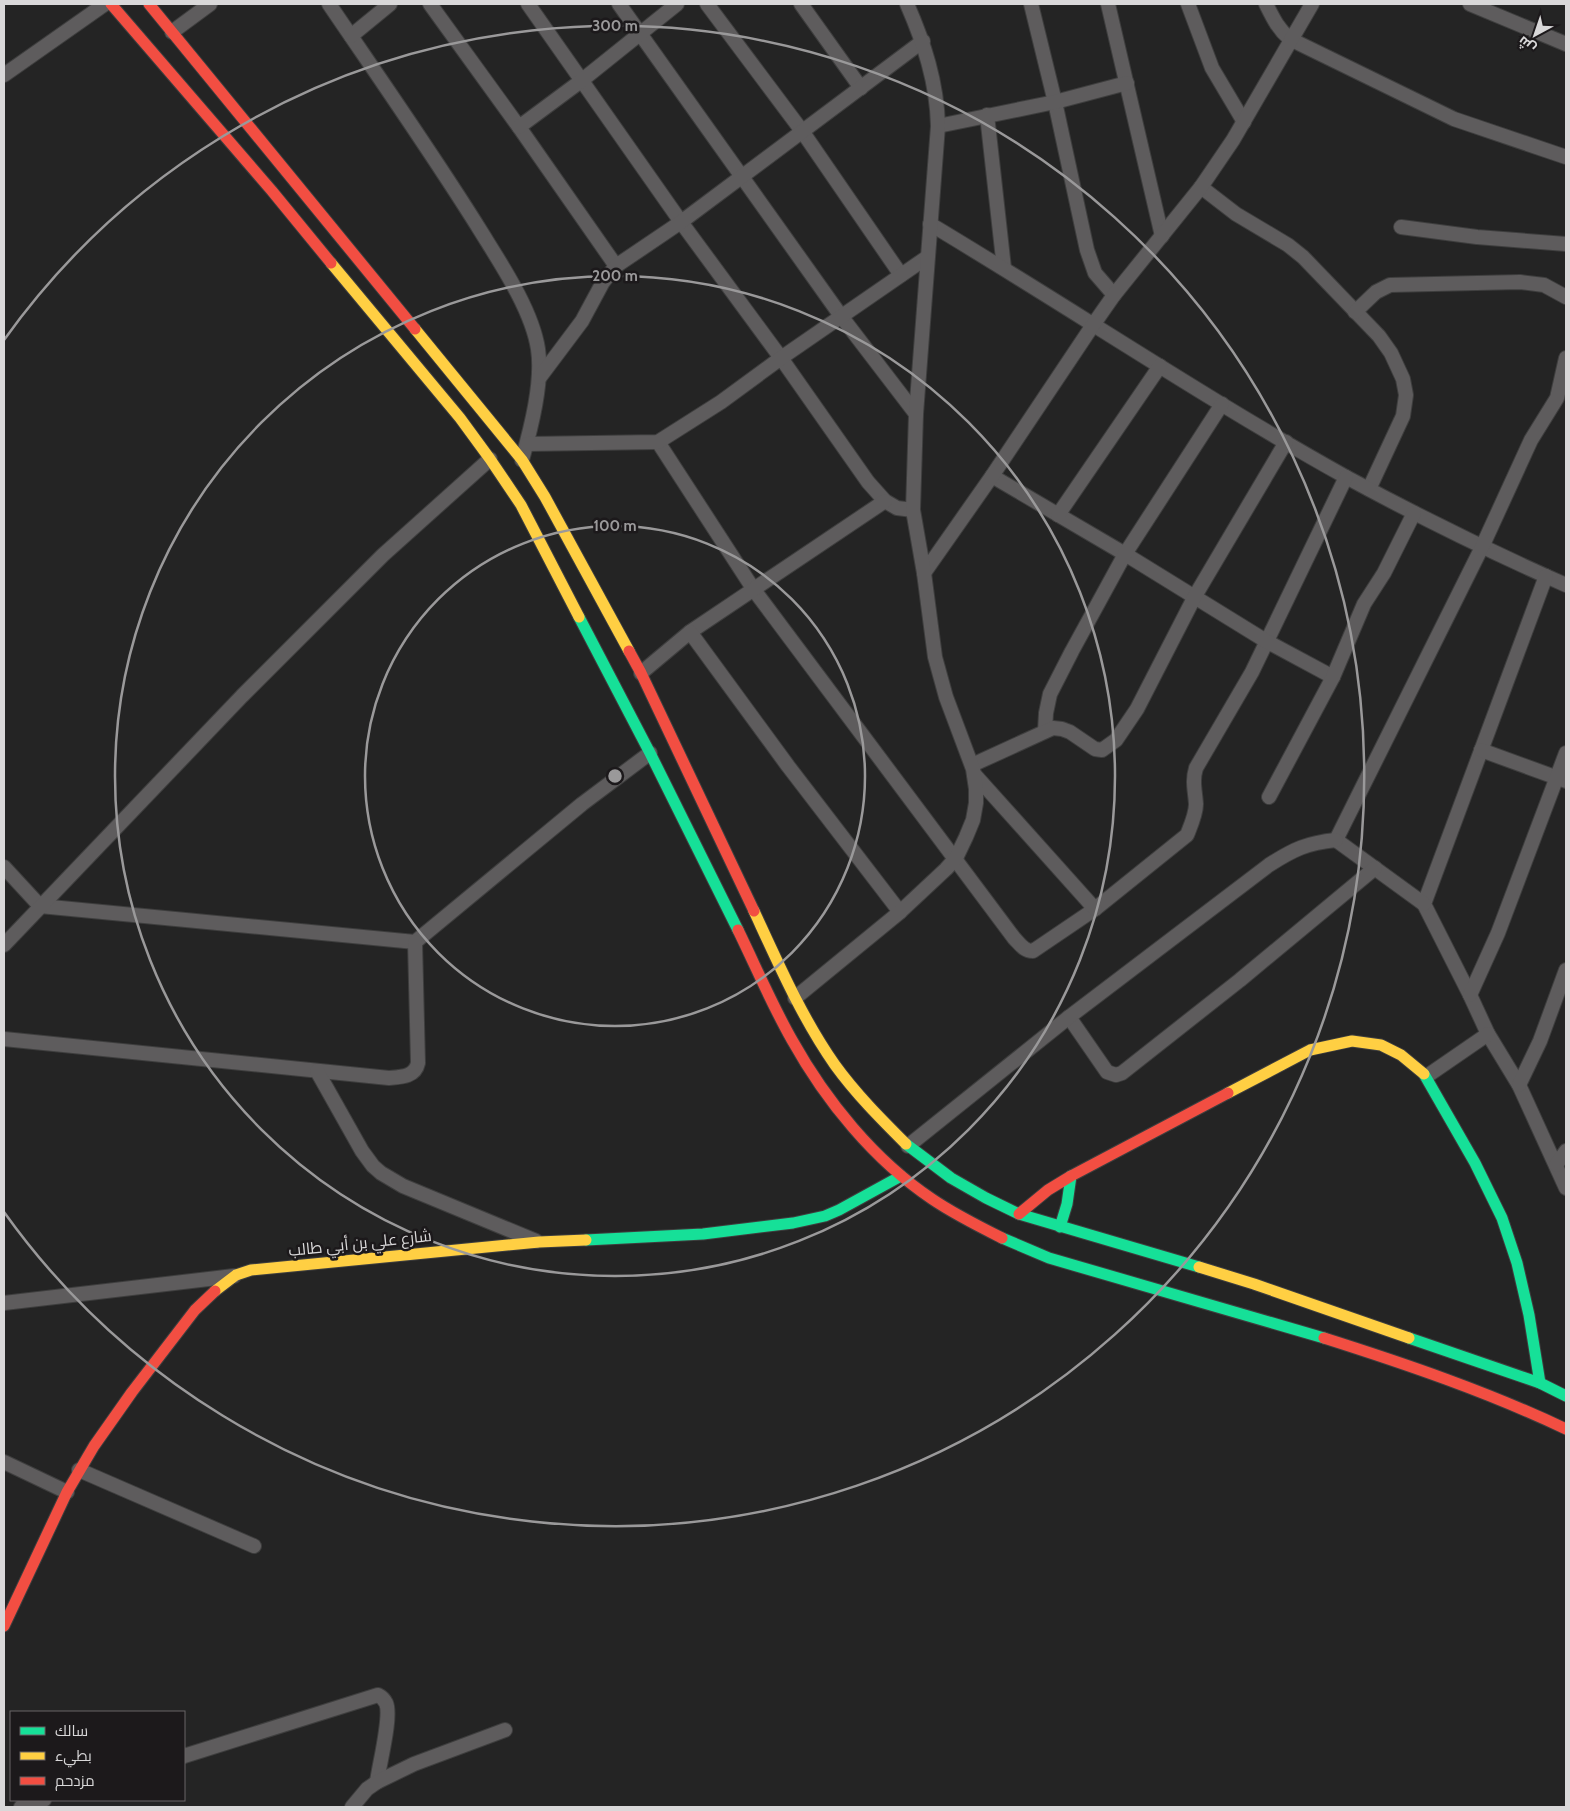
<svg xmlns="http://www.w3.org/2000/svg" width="1570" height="1811" font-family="Cabin,Cairo,sans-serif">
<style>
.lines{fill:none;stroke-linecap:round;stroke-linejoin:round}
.street-casing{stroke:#3e3e3e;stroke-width:16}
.fast-casing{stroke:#3e3e3e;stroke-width:13}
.slow-casing{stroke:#3e3e3e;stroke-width:13}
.jam-casing{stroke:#3e3e3e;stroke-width:13}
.street{stroke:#5e5c5d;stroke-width:14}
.fast{stroke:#16e098;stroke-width:11}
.slow{stroke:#ffcf43;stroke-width:11}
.jam{stroke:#f24e42;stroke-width:11}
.ring{fill:none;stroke:#9a999a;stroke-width:2.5}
.labels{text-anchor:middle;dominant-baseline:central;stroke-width:5;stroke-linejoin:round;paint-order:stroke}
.street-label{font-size:16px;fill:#d9d8d9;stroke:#1c191b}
.centre{fill:#9a999a;stroke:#1c191b;stroke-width:2.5}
.ring-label{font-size:15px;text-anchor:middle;font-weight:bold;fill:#9a999a;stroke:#1c191b;stroke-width:5;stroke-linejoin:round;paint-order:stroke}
</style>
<rect width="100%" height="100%" fill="#242424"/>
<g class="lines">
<defs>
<g id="street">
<path d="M329 4C380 79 432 153 480 230 501 264 532 310 538 349 543 382 531 428 522 460"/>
<polyline points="430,4 519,127 616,266"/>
<polyline points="528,4 681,222 781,358 868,482 885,501 897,508 913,510"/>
<polyline points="619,4 841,316 916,414"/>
<polyline points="707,4 802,131 901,275"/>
<polyline points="801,4 861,88"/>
<polyline points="1031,4 1055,102 1087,250 1095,273 1114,295"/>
<polyline points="1108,4 1162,236"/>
<polyline points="1188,4 1212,68 1244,122"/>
<path d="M1266 4C1273 18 1278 29 1290 39L1454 119 1566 157"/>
<polyline points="1470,4 1566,44"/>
<polyline points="172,32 210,4"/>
<polyline points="351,36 390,4"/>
<polyline points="4,75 105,4"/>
<polyline points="987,115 1004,268"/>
<polyline points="938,126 1055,102 1127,83"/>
<polyline points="519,127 581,81 677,4"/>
<polyline points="1201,187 1236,214 1288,245 1303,257 1379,336 1391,353 1403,379 1406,395 1403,416 1369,489"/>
<path d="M930 224C1069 307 1204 398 1346 477 1418 516 1491 552 1566 585"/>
<polyline points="1401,227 1477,237 1566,244"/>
<polyline points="1355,312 1376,292 1390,285 1520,282 1544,285 1566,297"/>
<polyline points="540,377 582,321 603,282 616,266 681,222 923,41"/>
<path d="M658 442 754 590 1014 938C1020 944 1024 951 1033 951L1095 909 1187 835C1191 825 1196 814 1196 804 1195 790 1192 781 1196 768L1252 672 1346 477"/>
<polyline points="527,444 658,442 721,402 781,358 926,258"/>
<polyline points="992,476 1125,554 1266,641 1333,677"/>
<polyline points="1058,515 1160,366"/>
<polyline points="924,573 992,476 1093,325 1114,295 1201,187 1233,140 1312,4"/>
<polyline points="1546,576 1424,904 1470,995 1488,1034 1519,1085 1566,1188"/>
<polyline points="690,632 885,501"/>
<polyline points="641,673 690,632 788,766 900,912"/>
<polyline points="1045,731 1046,713 1050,694 1072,651 1125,554 1222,404"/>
<polyline points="1481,750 1566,781"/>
<polyline points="972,765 1053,728 1062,729 1070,732 1095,749 1102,750 1116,740 1137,709 1195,596 1286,442"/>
<polyline points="974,774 1095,909"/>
<polyline points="1269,797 1333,677 1364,604 1384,573 1414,513"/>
<polyline points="4,867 40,906 415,942 582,804 650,753"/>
<polyline points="1424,904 1336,840 1482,547 1531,440 1557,398 1566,358"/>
<polyline points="4,945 242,696 383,555 490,459"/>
<polyline points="1470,995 1498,933 1566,753"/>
<path d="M795 998 900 912 946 869 956 858 966 837 973 820 976 803V789L973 769 946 697 935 657 924 573 913 510 916 414 938 126C937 82 924 43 907 4"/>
<polyline points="1069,1017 1107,1072 1116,1075 1122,1073 1240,980 1375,868"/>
<path d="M4 1039 389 1078C401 1077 415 1077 418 1063L415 942"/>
<polyline points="317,1071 362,1151 373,1166 381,1173 403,1186 536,1241"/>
<polyline points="1427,1076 1488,1034"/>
<polyline points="1519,1085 1540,1041 1566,970"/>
<path d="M908 1146 1069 1017 1269 865C1294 849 1307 843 1336 840"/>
<polyline points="1556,1165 1566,1151"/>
<polyline points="4,1303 234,1276"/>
<polyline points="4,1462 67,1492"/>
<polyline points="79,1470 254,1546"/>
<path d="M184 1756 378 1695C382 1697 384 1699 386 1703 392 1716 379 1765 377 1782"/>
<polyline points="21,1807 44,1800"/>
<polyline points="352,1807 367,1789 377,1782 414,1764 505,1730"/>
</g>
<g id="fast">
<polyline points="579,617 650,753 738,930"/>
<polyline points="1424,1074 1475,1163 1502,1218 1517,1263 1529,1315 1540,1383"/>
<polyline points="906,1144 951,1178 986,1198 1019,1214 1199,1267"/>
<polyline points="1060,1227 1067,1204 1071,1176"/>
<polyline points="1002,1238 1049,1258 1324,1338"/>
<polyline points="586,1240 703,1234 793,1223 825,1216 839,1210 901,1176"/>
<polyline points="1409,1338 1540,1383 1566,1396"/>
</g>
<g id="slow">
<polyline points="331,263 460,418 490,459 521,505 579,617"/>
<polyline points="415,329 522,460 545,497 629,651"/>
<path d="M754 911C778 963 802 1018 835 1065 856 1094 881 1119 906 1144"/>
<polyline points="1228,1093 1310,1050 1352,1041 1381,1045 1401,1055 1424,1074"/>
<polyline points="1199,1267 1254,1284 1409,1338"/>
<polyline points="215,1291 236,1275 251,1270 539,1242 586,1240"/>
</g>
<g id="jam">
<polyline points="111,4 272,191 331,263"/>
<polyline points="149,4 415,329"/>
<polyline points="629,651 641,673 754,911"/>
<path d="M738 930C756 967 772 1005 792 1040 826 1101 874 1160 932 1199 954 1214 978 1226 1002 1238"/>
<polyline points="1019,1214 1048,1190 1071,1176 1228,1093"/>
<path d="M1324 1338C1406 1364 1488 1392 1566 1429"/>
<polyline points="4,1626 67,1492 94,1446 132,1392 195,1310 215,1291"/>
</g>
</defs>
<use href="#street" class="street-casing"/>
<use href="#fast" class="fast-casing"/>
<use href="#slow" class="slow-casing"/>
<use href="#jam" class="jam-casing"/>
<use href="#street" class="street"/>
<use href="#fast" class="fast"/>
<use href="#slow" class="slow"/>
<use href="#jam" class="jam"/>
</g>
<g class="ring">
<circle cx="615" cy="776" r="250"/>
<circle cx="615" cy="776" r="500"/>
<path d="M4 340A750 750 0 1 1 4 1212"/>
</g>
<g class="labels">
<g class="street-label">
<text transform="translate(360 1243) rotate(-6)">شارع علي بن أبي طالب</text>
</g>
</g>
<circle cx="615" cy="776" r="8" class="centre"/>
<g class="ring-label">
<text x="615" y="31">300 m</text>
<text x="615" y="281">200 m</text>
<text x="615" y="531">100 m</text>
</g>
<rect width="1570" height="1811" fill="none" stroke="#d9d8d9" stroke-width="10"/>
<rect x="10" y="1711" width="175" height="90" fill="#1c191b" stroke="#686567"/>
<rect x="20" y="1727" width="25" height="8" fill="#16e098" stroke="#686567"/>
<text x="55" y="1736" font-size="15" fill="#d9d8d9">سالك</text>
<rect x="20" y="1752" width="25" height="8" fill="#ffcf43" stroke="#686567"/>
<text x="55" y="1761" font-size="15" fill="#d9d8d9">بطيء</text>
<rect x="20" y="1777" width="25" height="8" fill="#f24e42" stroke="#686567"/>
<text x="55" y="1786" font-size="15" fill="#d9d8d9">مزدحم</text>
<g transform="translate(1535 35) rotate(220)" stroke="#1c191b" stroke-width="4" paint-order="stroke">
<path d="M0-4L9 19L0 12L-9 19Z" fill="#d9d8d9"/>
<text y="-8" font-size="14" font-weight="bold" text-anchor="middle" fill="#d9d8d9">ش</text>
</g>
</svg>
